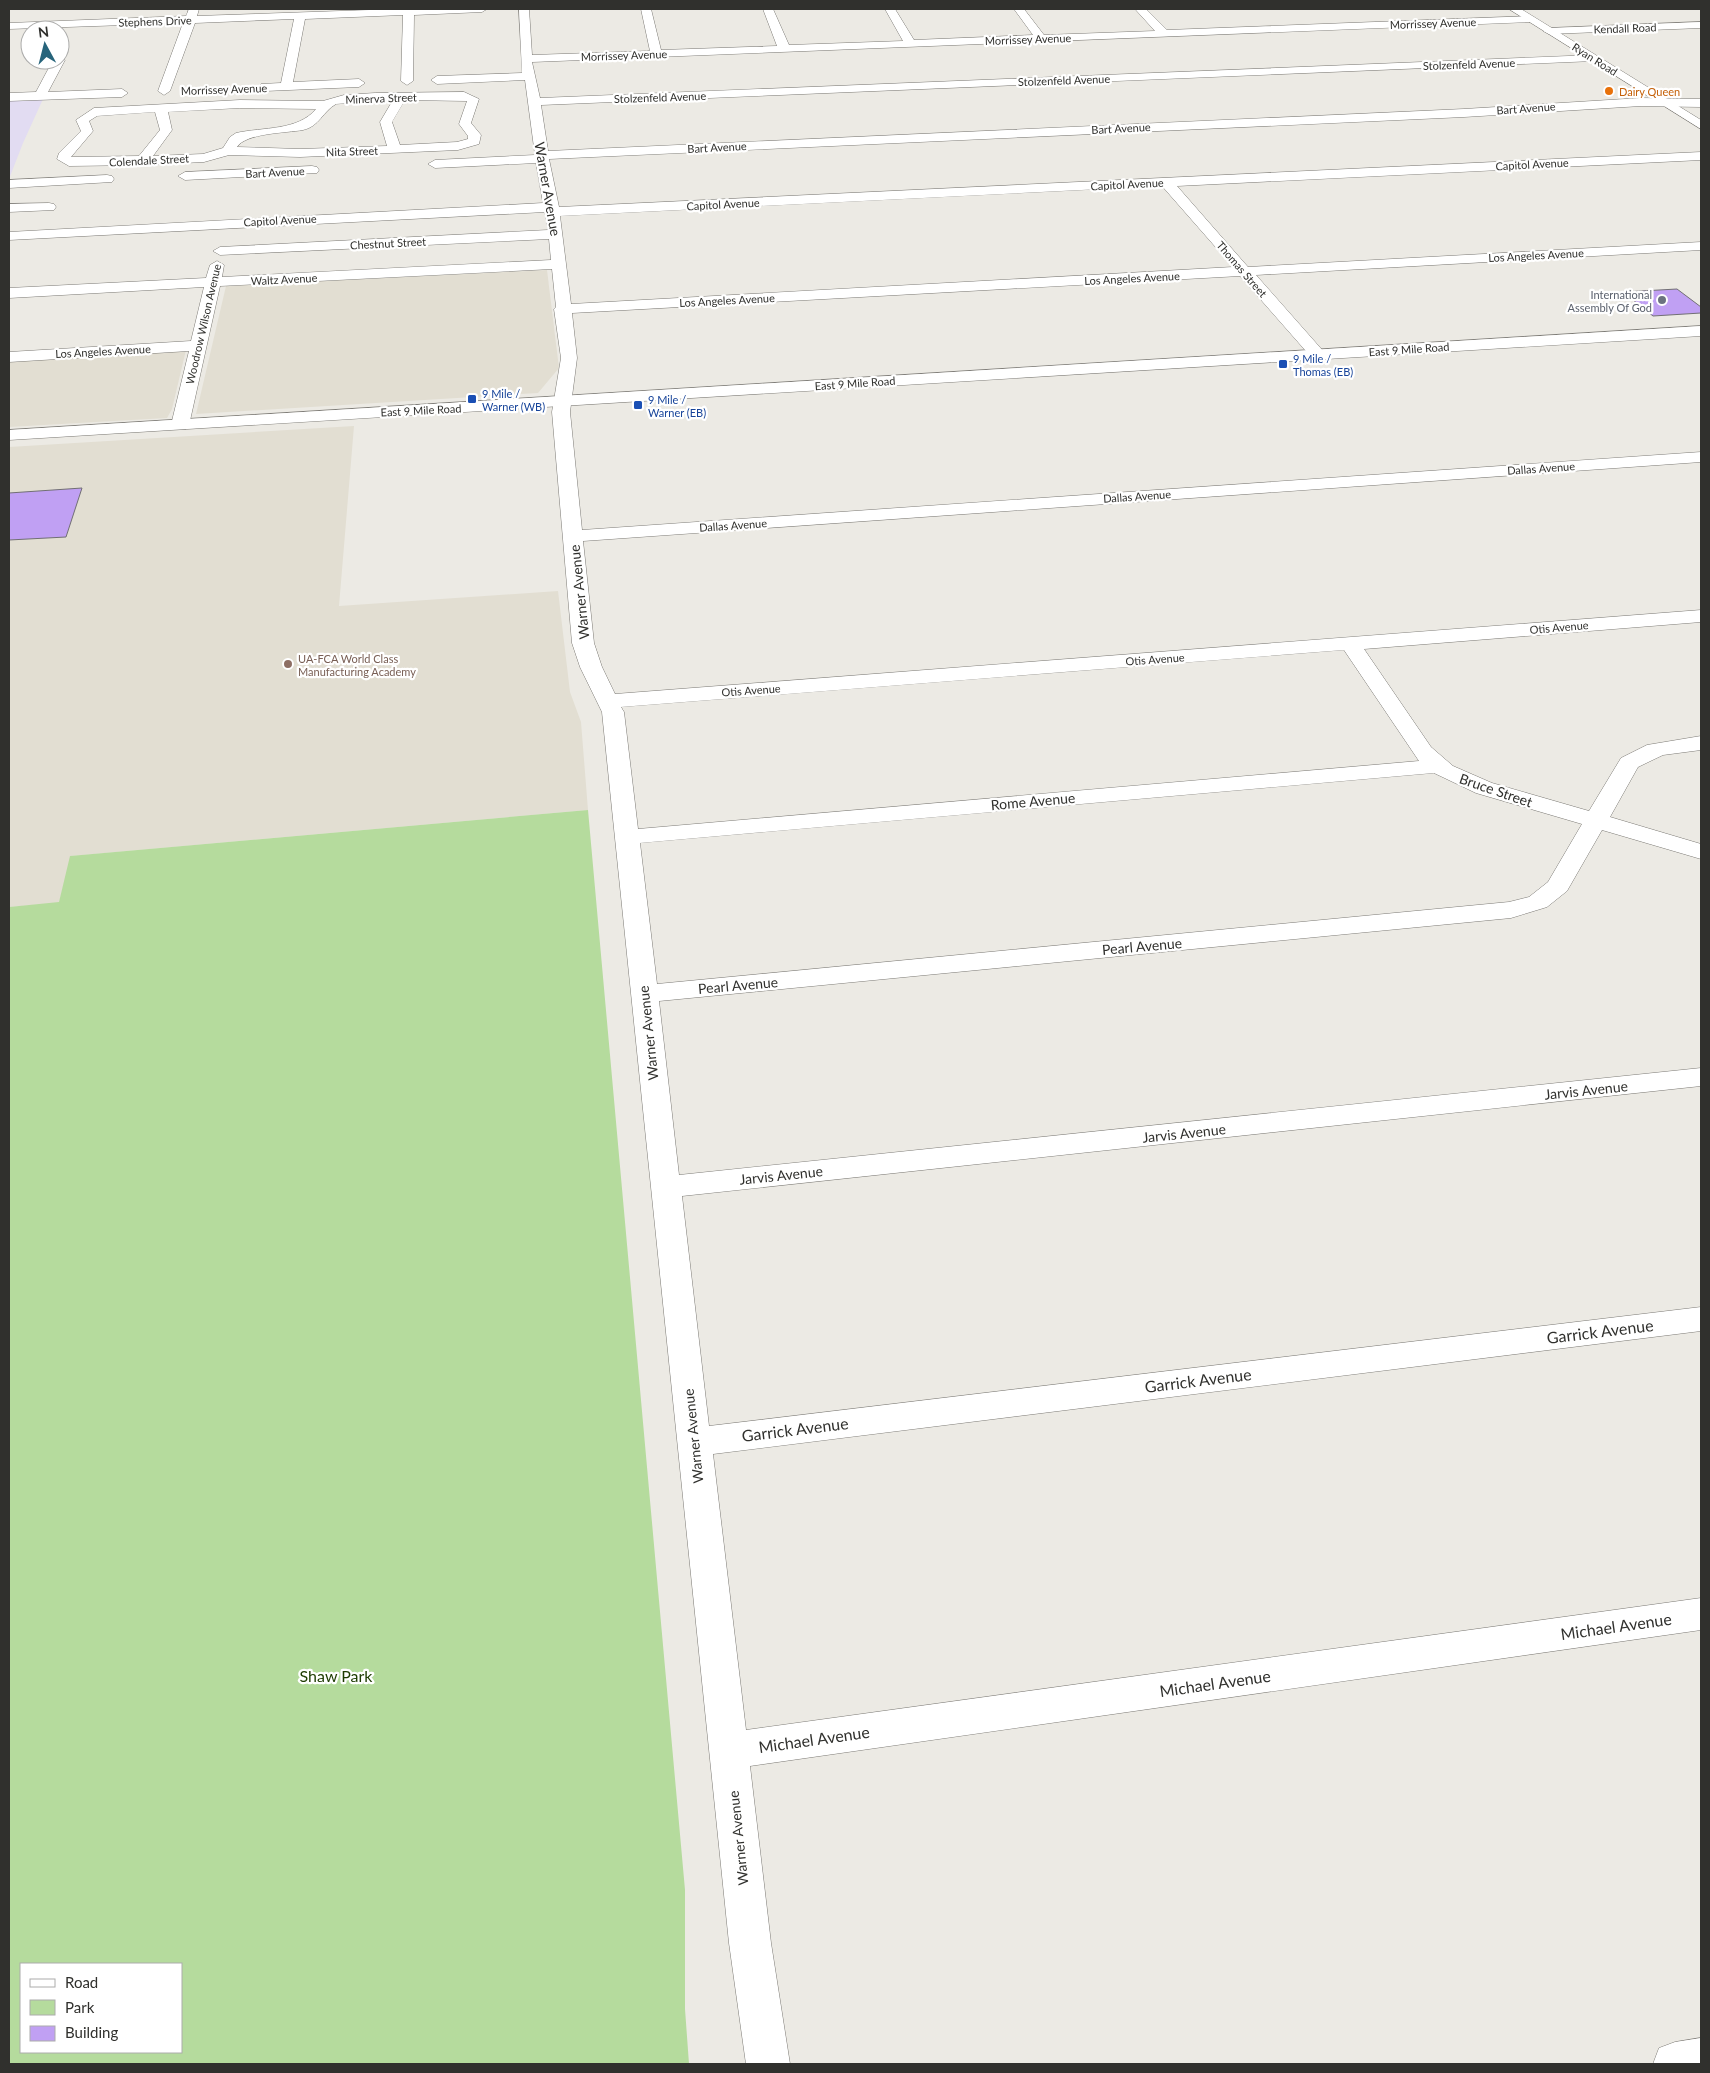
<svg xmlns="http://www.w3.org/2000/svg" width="1710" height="2073" font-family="Lato,sans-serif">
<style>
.built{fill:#e2ded2}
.industrial{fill:#e2dcf2}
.green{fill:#b5db9d;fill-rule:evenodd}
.building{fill:#c0a0f3;stroke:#716f74}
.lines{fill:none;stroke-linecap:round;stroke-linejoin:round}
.minor-casing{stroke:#7c7a75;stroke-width:1}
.major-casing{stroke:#7c7a75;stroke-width:1}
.minor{fill:#fff;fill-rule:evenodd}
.major{fill:#fff;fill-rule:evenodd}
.food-dot{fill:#e8710a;stroke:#fff;stroke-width:2}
.worship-dot{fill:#6b7280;stroke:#fff;stroke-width:2}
.transit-dot{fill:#1a4fb4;stroke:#fff;stroke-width:2}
.education-dot{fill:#8d6e63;stroke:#fff;stroke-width:2}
.labels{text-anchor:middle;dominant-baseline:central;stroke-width:4.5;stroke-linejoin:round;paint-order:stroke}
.far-street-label{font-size:11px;fill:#30302d;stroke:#fff}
.far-food-label{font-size:11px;fill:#c56008;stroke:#fff;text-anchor:start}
.far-worship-label{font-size:11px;fill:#5b616d;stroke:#fff;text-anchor:end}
.far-transit-label{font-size:11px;fill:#164399;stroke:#fff;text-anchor:start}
.far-education-label{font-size:11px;fill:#785e54;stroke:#fff;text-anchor:start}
.street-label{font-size:14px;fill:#30302d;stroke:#fff}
.near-street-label{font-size:16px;fill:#30302d;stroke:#fff}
.near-park-label{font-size:16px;fill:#1d3b00;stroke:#fff}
</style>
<rect width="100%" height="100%" fill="#eceae4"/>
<g class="built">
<polygon points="547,270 559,368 538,393 196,414 226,286"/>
<polygon points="186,350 172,409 167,418 9,427 9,361"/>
<polygon points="354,426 339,606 558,591 570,692 581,722 588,810 71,856 59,903 9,907 9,447"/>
</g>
<polygon class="industrial" points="43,99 23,143 9,179 9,101"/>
<path class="green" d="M588 810 685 1890V2009L689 2064H9V907L59 902 70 856ZM21 1964H181V2052H21Z"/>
<g class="building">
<polygon points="1677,289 1701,307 1701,313 1653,316 1623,292"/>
<polygon points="82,488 66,537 9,540 9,493"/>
</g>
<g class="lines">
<defs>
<g id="minor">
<polygon points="189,9 199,9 197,16 398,9 487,9 482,12 414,15 413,81 407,85 401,81 403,15 305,19 293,82 359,79 365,83 359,87 265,91 261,90 259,87 261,84 281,83 294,19 195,23 170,91 164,95 158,91 183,23 9,29 9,23 186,16"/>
<path d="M519 9H529L532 55 650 51 641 9H651L661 50 777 46 763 9H773L789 45 903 41 885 9H895L914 40 1033 35 1014 9H1024L1044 35 1155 31 1135 9H1146L1167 30 1530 16 1535 19 1530 22 532 62 540 98 1594 55 1600 58 1594 61 541 105 548 151 1464 109 1641 98 1701 99V107L1641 106 1464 117 549 159 559 207 1701 152V160L1177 186 1248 267 1701 242V250L1256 275 1324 352 1326 355 1324 358H1312L1240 276 572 313 577 358 570 412 582 530 1701 452V462L583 541 594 643 602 667 615 694 1701 610V622L1364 649 1431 747 1453 766 1492 783 1589 811 1621 758 1647 745 1701 736V750L1663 755 1638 767 1610 817 1701 844V859L1602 830 1567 891 1547 907 1511 918 659 1001 679 1175 1701 1068V1086L682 1196 709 1426 1701 1307V1331L713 1454 746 1730 1701 1598V1630L750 1766 771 1943 790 2064H746L729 1943 602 712 580 667 572 643 552 412 561 358 554 309 556 307 552 269 220 286 189 425 186 429H174L171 425 189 351 9 362V352L191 341 204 287 9 298V288L206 278 210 265 217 261 224 265 222 277 551 260 549 239 220 255 213 251 220 247 548 230 545 212 9 240V232L543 203 536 163 435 168 428 164 435 160 535 155 525 80 437 84 431 80 437 76 522 73ZM1162 186 1233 267 571 304 560 216ZM1344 650 1419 761 638 829 624 712 621 707ZM1434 773 1476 793 1582 824 1548 882 1529 897 1509 902 657 984 640 843Z"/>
<polygon points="1701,22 1701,28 1549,34 1543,31 1549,28"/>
<polygon points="60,57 65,60 48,92 122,89 128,93 122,97 9,101 9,93 36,92 53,60 60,60"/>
<path d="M464 92 479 99 471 123 481 135 479 144 458 150 300 157 229 155 204 162 142 165 69 166 57 159 59 153 81 131 76 120 94 108 240 100 323 101 344 95 375 93ZM393 100 380 122 387 146 300 149 237 147C246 133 286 133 303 130 319 127 323 111 336 104ZM405 100 467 101 459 124 468 136V139L457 142 400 145 392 122ZM240 108 316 109C298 131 263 127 236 133L230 137 223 148 203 154 153 156 172 130 168 112ZM155 112 160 130 139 156 71 157 93 131 89 121 97 116Z"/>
<polygon points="312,166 317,167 319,170 317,173 185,180 178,176 185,172"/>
<polygon points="107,175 112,176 114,179 112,182 9,188 9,180"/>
<polygon points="49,203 54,204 56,207 54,210 9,212 9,204"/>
<polygon points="1701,2038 1701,2064 1653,2064 1659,2048 1675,2042"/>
</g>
<g id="major">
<polygon points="1509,9 1521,9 1701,120 1701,129"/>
<polygon points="1701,326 1701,336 9,440 9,430"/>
</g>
</defs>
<use href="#minor" class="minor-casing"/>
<use href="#major" class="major-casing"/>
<use href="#minor" class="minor"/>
<use href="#major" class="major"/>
</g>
<circle class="food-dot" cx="1609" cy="91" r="5"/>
<circle class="worship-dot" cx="1662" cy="300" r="5"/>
<g class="transit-dot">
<rect x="1278" y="359" width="10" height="10" rx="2.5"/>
<rect x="467" y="394" width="10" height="10" rx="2.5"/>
<rect x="633" y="400" width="10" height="10" rx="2.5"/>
</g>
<circle class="education-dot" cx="288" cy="664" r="5"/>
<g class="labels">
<g class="far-street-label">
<text transform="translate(155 21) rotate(-2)">Stephens Drive</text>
<text transform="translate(1433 23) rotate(-2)">Morrissey Avenue</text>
<text transform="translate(1625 28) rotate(-2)">Kendall Road</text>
<text transform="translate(1028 39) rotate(-2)">Morrissey Avenue</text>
<text transform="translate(624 55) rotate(-2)">Morrissey Avenue</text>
<text transform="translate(1595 59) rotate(32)">Ryan Road</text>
<text transform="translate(1469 64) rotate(-2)">Stolzenfeld Avenue</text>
<text transform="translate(1064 80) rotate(-2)">Stolzenfeld Avenue</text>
<text transform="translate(224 89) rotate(-2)">Morrissey Avenue</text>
<text transform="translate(660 97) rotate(-2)">Stolzenfeld Avenue</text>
<text transform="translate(381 98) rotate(-2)">Minerva Street</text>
<text transform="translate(1526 108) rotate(-4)">Bart Avenue</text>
<text transform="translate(1121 128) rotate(-3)">Bart Avenue</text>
<text transform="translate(717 147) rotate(-3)">Bart Avenue</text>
<text transform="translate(352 151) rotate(-2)">Nita Street</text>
<text transform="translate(149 160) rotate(-3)">Colendale Street</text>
<text transform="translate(1532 164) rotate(-3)">Capitol Avenue</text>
<text transform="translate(275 172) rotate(-3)">Bart Avenue</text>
<text transform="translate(1127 184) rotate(-3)">Capitol Avenue</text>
<text transform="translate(723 204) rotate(-3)">Capitol Avenue</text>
<text transform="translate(280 220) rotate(-3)">Capitol Avenue</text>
<text transform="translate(388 243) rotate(-3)">Chestnut Street</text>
<text transform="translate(1536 255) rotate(-3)">Los Angeles Avenue</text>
<text transform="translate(1242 269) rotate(49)">Thomas Street</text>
<text transform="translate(1132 278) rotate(-3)">Los Angeles Avenue</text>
<text transform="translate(284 279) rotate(-3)">Waltz Avenue</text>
<text transform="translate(727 300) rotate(-3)">Los Angeles Avenue</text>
<text transform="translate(203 324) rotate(-77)">Woodrow Wilson Avenue</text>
<text transform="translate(1409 349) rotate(-4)">East 9 Mile Road</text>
<text transform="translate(103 351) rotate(-3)">Los Angeles Avenue</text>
<text transform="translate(855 383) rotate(-4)">East 9 Mile Road</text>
<text transform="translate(421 410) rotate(-3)">East 9 Mile Road</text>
<text transform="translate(1541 468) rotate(-4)">Dallas Avenue</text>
<text transform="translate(1137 496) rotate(-4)">Dallas Avenue</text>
<text transform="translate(733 525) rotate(-4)">Dallas Avenue</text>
<text transform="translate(1559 627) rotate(-5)">Otis Avenue</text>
<text transform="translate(1155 659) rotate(-4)">Otis Avenue</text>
<text transform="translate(751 690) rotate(-4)">Otis Avenue</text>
</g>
<g class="far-food-label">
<text x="1619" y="91">Dairy Queen</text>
</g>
<g class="far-worship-label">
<text x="1652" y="294">International<tspan x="1652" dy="13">Assembly Of God</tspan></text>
</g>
<g class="far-transit-label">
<text x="1293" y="358">9 Mile /<tspan x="1293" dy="13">Thomas (EB)</tspan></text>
<text x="482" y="393">9 Mile /<tspan x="482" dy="13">Warner (WB)</tspan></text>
<text x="648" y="399">9 Mile /<tspan x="648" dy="13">Warner (EB)</tspan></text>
</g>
<g class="far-education-label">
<text x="298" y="658">UA-FCA World Class<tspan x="298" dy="13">Manufacturing Academy</tspan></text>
</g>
<g class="street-label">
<text transform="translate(548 189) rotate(80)">Warner Avenue</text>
<text transform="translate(579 592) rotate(-96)">Warner Avenue</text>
<text transform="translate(1496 790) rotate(19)">Bruce Street</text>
<text transform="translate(1033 801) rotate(-5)">Rome Avenue</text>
<text transform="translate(1142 946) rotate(-5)">Pearl Avenue</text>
<text transform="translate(738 985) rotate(-5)">Pearl Avenue</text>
<text transform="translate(648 1033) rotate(-96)">Warner Avenue</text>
<text transform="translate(1586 1090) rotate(-6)">Jarvis Avenue</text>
<text transform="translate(1184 1133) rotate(-6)">Jarvis Avenue</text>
<text transform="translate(781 1175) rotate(-6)">Jarvis Avenue</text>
<text transform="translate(693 1436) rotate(-96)">Warner Avenue</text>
<text transform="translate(738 1838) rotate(-96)">Warner Avenue</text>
</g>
<g class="near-street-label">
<text transform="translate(1600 1331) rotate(-7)">Garrick Avenue</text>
<text transform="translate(1198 1380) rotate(-7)">Garrick Avenue</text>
<text transform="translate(795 1429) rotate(-7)">Garrick Avenue</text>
<text transform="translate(1616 1626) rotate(-8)">Michael Avenue</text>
<text transform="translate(1215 1683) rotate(-8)">Michael Avenue</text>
<text transform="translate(814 1739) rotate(-8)">Michael Avenue</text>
</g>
<g class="near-park-label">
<text x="336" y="1675">Shaw Park</text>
</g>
</g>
<rect width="1710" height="2073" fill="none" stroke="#30302d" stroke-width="20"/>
<rect x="20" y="1963" width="162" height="90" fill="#ffffff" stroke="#acacab"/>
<rect x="30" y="1979" width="25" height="8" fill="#ffffff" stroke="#acacab"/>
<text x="65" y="1988" font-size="15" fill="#30302d">Road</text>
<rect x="30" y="2000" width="25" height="15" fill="#b5db9d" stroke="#acacab"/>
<text x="65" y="2013" font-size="15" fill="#30302d">Park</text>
<rect x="30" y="2026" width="25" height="15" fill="#c0a0f3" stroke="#acacab"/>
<text x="65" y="2038" font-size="15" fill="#30302d">Building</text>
<g transform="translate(45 45) rotate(353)"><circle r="24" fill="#ffffff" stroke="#acacab"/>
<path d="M0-4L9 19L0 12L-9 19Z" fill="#27647b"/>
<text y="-8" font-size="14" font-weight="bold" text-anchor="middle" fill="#30302d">N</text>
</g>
</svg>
